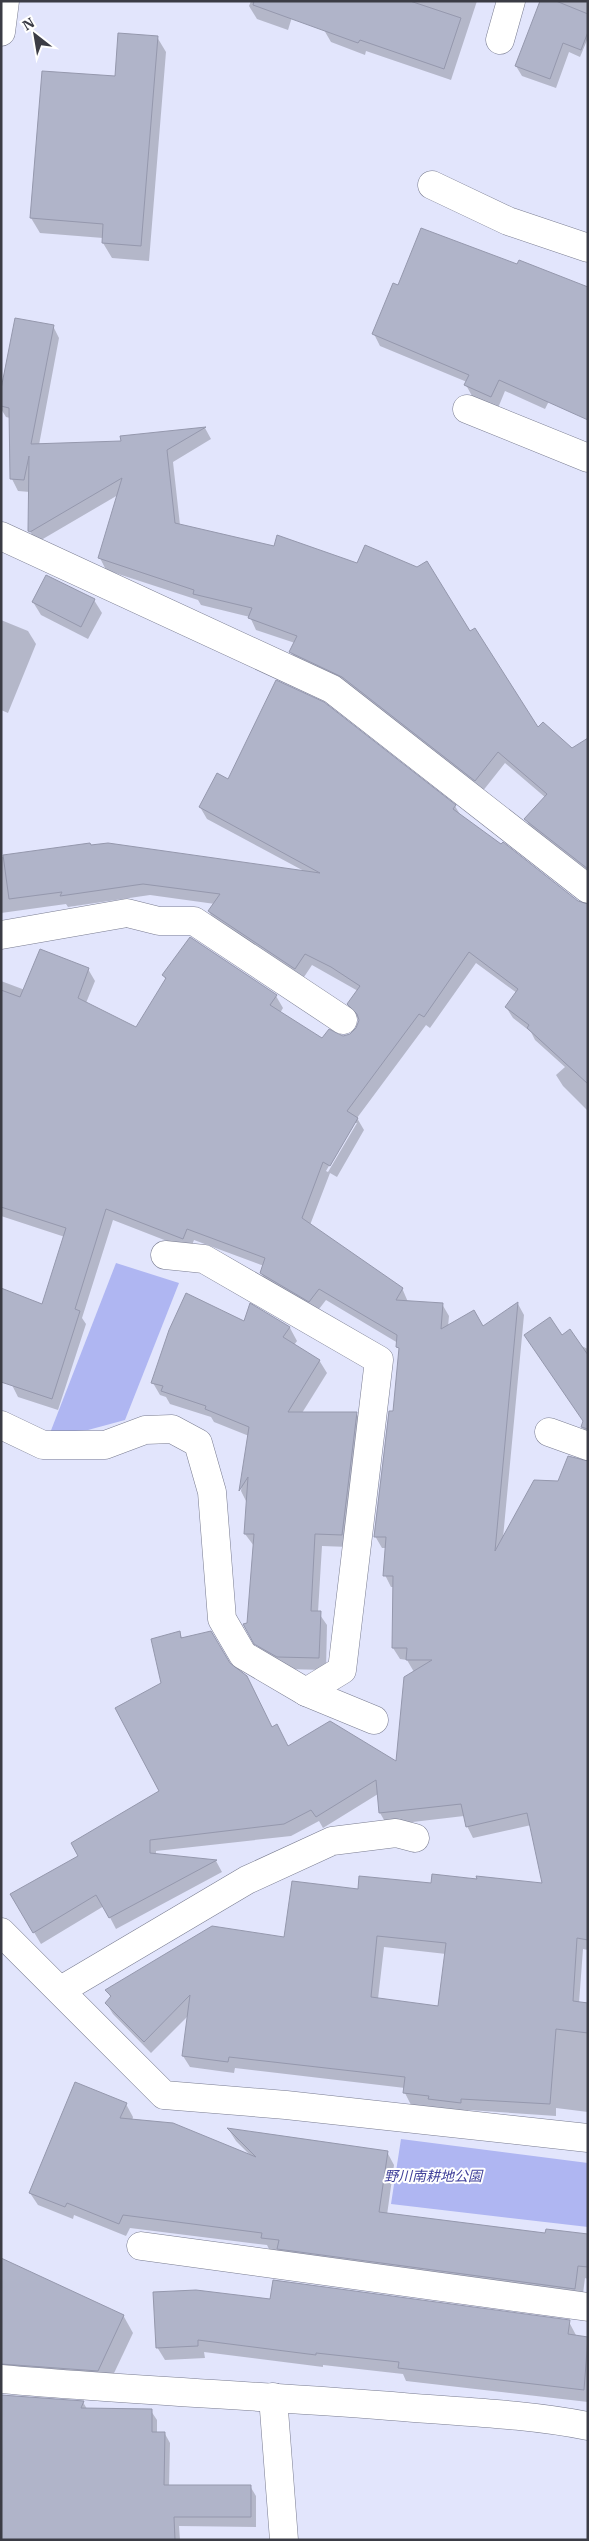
<svg xmlns="http://www.w3.org/2000/svg" width="589" height="2541" font-family="'IBM Plex Serif','Noto Sans JP',serif">
<style>
.green{fill:#afb6f2}
.shadow{fill:#0003;fill-rule:evenodd}
.building{fill:#b0b4c9;stroke:#9598ad;fill-rule:evenodd}
.lines{fill:none;stroke-linecap:round;stroke-linejoin:round}
.street-casing{stroke:#797c90;stroke-width:29}
.street{stroke:#fff;stroke-width:28}
.labels{text-anchor:middle;dominant-baseline:central;stroke-width:4;stroke-linejoin:round;paint-order:stroke}
.park-label{font-size:14px;font-style:italic;fill:#42429b;stroke:#fff}
</style>
<rect width="100%" height="100%" fill="#e2e5fc"/>
<g class="green">
<polygon points="116,1263 179,1283 125,1420 88,1430 50,1433"/>
<polygon points="401,2139 588,2163 588,2227 391,2204"/>
</g>
<g class="shadow">
<polygon points="251,1 297,1 288,30 257,19 249,6"/>
<polygon points="336,1 477,1 451,80 366,51 365,55 331,42 324,30"/>
<polygon points="541,1 588,1 588,38 580,57 569,52 556,88 522,76 516,66"/>
<polygon points="157,37 166,52 149,261 112,258 103,243 103,238 40,233 31,218 43,72 116,78"/>
<polygon points="518,266 551,397 545,409 505,391 498,408 472,396 466,385 467,382 380,346 374,334 399,287"/>
<polygon points="53,326 59,338 39,445 122,442 122,438 205,428 211,439 173,462 180,525 470,633 537,729 572,749 588,739 588,874 532,831 526,819 546,798 505,763 482,792 298,664 291,652 295,643 256,630 250,617 201,605 198,600 106,570 100,558 118,495 36,543 30,531 30,492 18,491 12,479 10,418 6,417 1,409 1,396"/>
<polygon points="94,600 102,613 88,639 41,615 33,602"/>
<polygon points="1,620 28,631 36,644 8,713 1,710"/>
<path d="M228 780 455 806 461 816 578 902 588 906V1111L563 1086 556 1075 565 1067 535 1040 531 1032 513 1018 506 1007 517 993 476 963 430 1028 426 1025 357 1118 364 1130 337 1177 330 1173 310 1225 402 1288 408 1302 442 1304 449 1316 448 1327 483 1328 518 1304 524 1315 503 1538 558 1819 473 1838 467 1826 464 1816 387 1825 380 1813 378 1794 323 1828 319 1821 291 1836 156 1851V1855L216 1861 222 1872 116 1929 104 1906 41 1944 12 1895 79 1856 161 1792 163 1684 179 1633 183 1639 246 1676 272 1728 288 1748 397 1764 414 1672 407 1660 400 1659 393 1648 394 1587H391L385 1575 387 1548H382L375 1536 394 1413 400 1352 398 1343 326 1300 316 1313 268 1285 261 1273 264 1266 194 1240 190 1250 113 1220 82 1318 86 1324 58 1410 18 1397 12 1385 43 1305 65 1237 1 1216V981L25 990 88 969 95 981 86 1003 136 1029 166 980 163 975 276 996 283 1008 280 1013 322 1040 351 1035 357 1030 359 1020 349 1004 358 991 312 965 302 980 216 923 209 912 215 904 150 895 68 907 66 904 1 913V857L90 844 91 847 304 871 207 819 200 807ZM354 1123H357L328 1172 326 1171Z"/>
<polygon points="250,1305 290,1328 297,1341 294,1345 319,1360 327,1373 302,1413 356,1413 364,1426 349,1547 322,1546 318,1612 327,1625 326,1670 285,1669 263,1656 245,1624 248,1624 254,1546 245,1534 247,1503 241,1491 249,1436 214,1422 211,1417 170,1404 166,1397 160,1395 153,1383 245,1322"/>
<polygon points="562,1337 588,1349 588,1437 582,1427 584,1422"/>
<path d="M432 1885 588 1887V1950L583 1949 579 2003 588 2004V2112L556 2108V2116L468 2110 467 2114 411 2105 405 2093V2088L235 2068 234 2073 190 2067 183 2056 189 2015 151 2053 113 2014 106 2003 111 1998 107 1991 285 1938 359 1891ZM384 1947 446 1954 439 2007 378 1999Z"/>
<polygon points="126,2104 133,2117 132,2121 252,2157 236,2141 229,2130 387,2152 394,2165 387,2215 546,2234 588,2236 588,2279 585,2278 582,2302 270,2251 267,2245 130,2228 126,2236 74,2215 73,2219 38,2205 30,2193"/>
<polygon points="1,2259 123,2315 133,2333 107,2388 1,2383"/>
<polygon points="271,2300 569,2322 577,2337 588,2338 588,2402 406,2381 403,2374 323,2365 323,2367 204,2352 205,2358 165,2360 157,2347"/>
<polygon points="83,2402 87,2409 151,2411 157,2420 157,2434 165,2434 170,2443 169,2487 250,2486 256,2496 256,2527 179,2526 180,2540 35,2540"/>
</g>
<g class="building">
<polygon points="254,1 410,1 461,18 444,69 360,40 358,43 253,5"/>
<polygon points="540,1 556,1 588,14 588,32 581,50 563,43 550,79 515,66"/>
<polygon points="118,33 158,36 141,246 102,243 103,224 30,218 42,71 115,76"/>
<polygon points="421,228 517,264 519,260 588,287 588,420 499,380 491,397 464,385 469,375 372,334 393,283 398,285"/>
<polygon points="15,318 54,325 31,444 121,441 120,436 206,427 167,450 175,523 274,546 277,535 357,563 365,545 417,567 427,561 470,631 475,628 538,727 543,722 572,748 588,738 588,869 524,819 547,794 498,752 475,781 342,677 289,652 297,636 248,618 252,608 193,594 194,590 98,558 122,478 30,532 28,531 29,456 24,480 10,479 9,408 1,406 1,389"/>
<polygon points="46,575 95,599 81,627 32,602"/>
<path d="M276 680 324 702 456 805 453 809 501 844 503 842 578 901 588 904V1084L527 1028 529 1025 505 1007 518 989 469 952 424 1017 419 1014 347 1111 358 1118 330 1166 323 1162 302 1218 403 1288 396 1300 443 1303 441 1329 474 1310 483 1326 518 1302 495 1551 534 1480 558 1481 568 1456 588 1461V1940L577 1938 573 2001 588 2003V2033L556 2029 550 2104 461 2099V2103L428 2099 429 2096 403 2093 405 2077 229 2057 228 2062 182 2056 190 1995 144 2042 105 2003 111 1996 105 1990 212 1926 284 1937 292 1881 358 1889 359 1876 431 1883 432 1874 477 1879 476 1876 542 1883 527 1813 466 1827 461 1804 379 1813 376 1780 316 1817 311 1810 284 1824 150 1840V1853L217 1860 109 1918 96 1895 33 1933 10 1894 78 1856 71 1843 159 1791 115 1708 161 1683 151 1639 180 1631 181 1638 211 1631 230 1663 247 1676 272 1727 277 1724 288 1746 330 1721 396 1761 404 1677 432 1660H406L407 1648H392L393 1576H383L386 1537H374L389 1411H393L399 1348 396 1347 397 1335 319 1289 309 1302 260 1273 265 1258 187 1229 183 1239 106 1209 75 1309 80 1311 52 1399 1 1382V1288L42 1304 66 1228 1 1207V990L20 997 40 949 89 968 78 998 136 1027 166 978 162 975 190 937 277 995 270 1005 322 1038 329 1029 343 1036 350 1034 356 1028 359 1020 357 1014 347 1004 360 986 331 967 305 954 295 969 208 911 220 894 143 884 60 896 62 892 9 899 3 855 90 843 91 845 108 843 320 873 199 807 217 773 228 779ZM377 1936 446 1943 438 2006 371 1997Z"/>
<polygon points="186,1293 244,1321 250,1303 290,1327 283,1337 320,1360 288,1412 357,1412 342,1535 315,1534 311,1611 321,1611 319,1658 277,1657 254,1644 243,1624 247,1623 254,1534 244,1534 248,1477 239,1491 249,1427 205,1409 206,1406 161,1391 163,1386 151,1383 169,1330"/>
<polygon points="550,1317 562,1335 570,1329 588,1355 588,1429 581,1427 583,1421 524,1335"/>
<polygon points="75,2082 127,2103 120,2118 173,2123 256,2157 227,2128 388,2151 379,2212 545,2233 546,2229 588,2234 588,2267 578,2266 575,2289 277,2249 279,2240 261,2238 262,2233 123,2215 119,2224 67,2203 65,2207 29,2193"/>
<polygon points="1,2258 124,2315 98,2371 1,2364"/>
<polygon points="273,2280 570,2320 568,2334 588,2337 584,2390 398,2368 399,2362 316,2353 316,2355 198,2340 198,2346 156,2348 153,2292 196,2290 270,2299"/>
<polygon points="1,2395 84,2401 81,2408 152,2409 152,2432 165,2432 164,2485 251,2485 251,2517 174,2517 175,2540 1,2540"/>
</g>
<g class="lines">
<defs>
<g id="street">
<polyline points="1,32 5,1"/>
<polyline points="500,40 511,1"/>
<polyline points="432,185 508,221 588,248"/>
<polyline points="467,409 588,458"/>
<polyline points="1,536 332,689 588,889"/>
<polyline points="1,935 127,913 159,921 194,921 343,1020"/>
<polyline points="1,1425 43,1445 105,1445 145,1430 172,1429 198,1443 212,1492 222,1619 243,1655 306,1692 342,1670 379,1360 204,1259 165,1255"/>
<polyline points="549,1432 588,1446"/>
<polyline points="306,1692 374,1720"/>
<polyline points="1,1932 164,2095 286,2105 588,2138"/>
<polyline points="61,1990 247,1880 332,1841 396,1833 415,1838"/>
<polyline points="141,2246 588,2307"/>
<path d="M1 2379C135 2391 269 2396 403 2407 464 2412 527 2414 588 2426"/>
<polyline points="273,2397 284,2540"/>
</g>
</defs>
<use href="#street" class="street-casing"/>
<use href="#street" class="street"/>
</g>
<g class="labels">
<g class="park-label">
<text x="433" y="2176">野川南耕地公園</text>
</g>
</g>
<rect width="589" height="2541" fill="none" stroke="#3b3c45" stroke-width="5"/>
<g transform="translate(35 35) rotate(329)" stroke="#ffffff" stroke-width="4" paint-order="stroke">
<path d="M0-4L9 19L0 12L-9 19Z" fill="#3b3c45"/>
<text y="-8" font-size="14" font-weight="bold" text-anchor="middle" fill="#3b3c45">N</text>
</g>
</svg>
